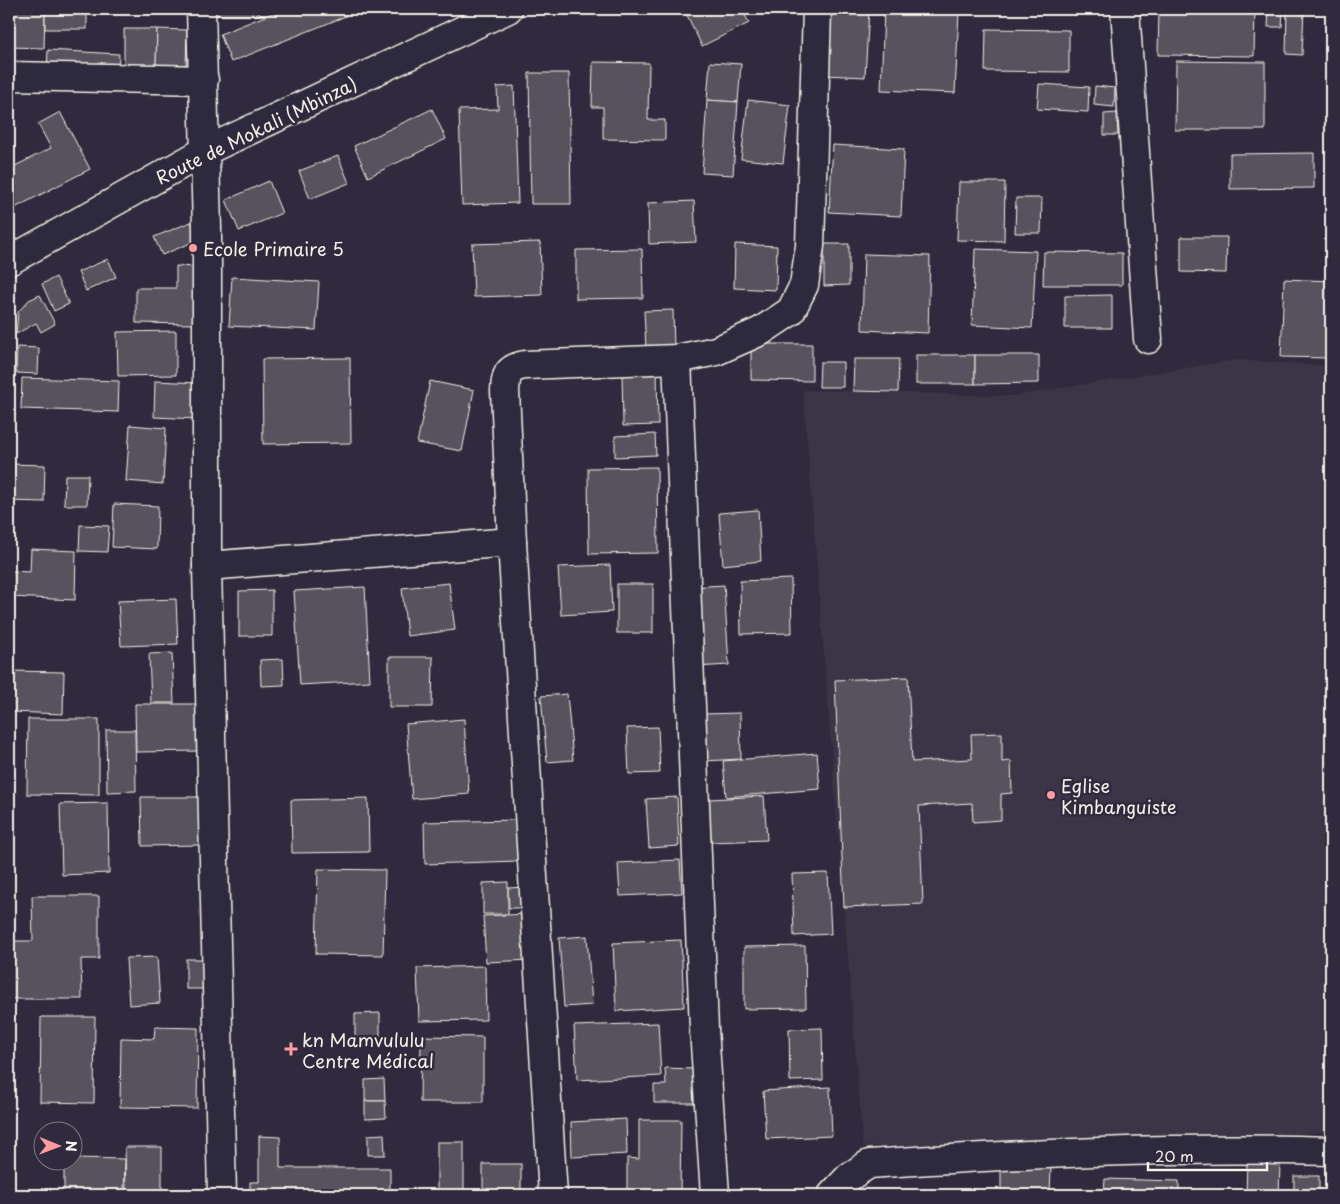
<svg xmlns="http://www.w3.org/2000/svg" width="1340" height="1204" font-family="'Playpen Sans',sans-serif">
<style>
.built{fill:#3b3647}
.building{fill:#56525f;stroke:#f4f1e8}
.lines{fill:none;stroke-linecap:round;stroke-linejoin:round}
.street-casing{stroke:#f4f1e8;stroke-width:31}
.secondary-casing{stroke:#f4f1e8;stroke-width:31}
.street{stroke:#2f2a3d;stroke-width:28}
.secondary{stroke:#2f2a3d;stroke-width:28}
.poi-dot{fill:#ff9aa2;stroke:#2f2a3d;stroke-width:2}
.labels{text-anchor:middle;dominant-baseline:central;stroke-width:5;stroke-linejoin:round;paint-order:stroke}
.street-label{font-size:18px;fill:#f4f1e8;stroke:#2f2a3d}
.poi-label{font-size:18px;fill:#f4f1e8;stroke:#2f2a3d;text-anchor:start}
</style>
<rect width="100%" height="100%" fill="#2f2a3d"/>
<filter id="ink" filterUnits="userSpaceOnUse"><feTurbulence type="fractalNoise" baseFrequency=".02" numOctaves="2"/><feDisplacementMap in="SourceGraphic" scale="10" xChannelSelector="R" yChannelSelector="G"/><feConvolveMatrix kernelMatrix="1 2 1 2 8 2 1 2 1" color-interpolation-filters="sRGB"/></filter>
<g filter="url(#ink)">
<polygon class="built" points="1236,360 1331,366 1331,1132 863,1147 803,390 1013,396"/>
<g class="building">
<polygon points="9,9 45,9 44,48 9,47"/>
<rect x="45" y="9" width="42" height="20"/>
<rect x="212" y="9" width="47" height="6"/>
<polygon points="283,9 343,9 346,16 231,62 220,34"/>
<polygon points="684,9 742,9 749,23 702,46"/>
<polygon points="785,9 807,9 806,13 785,12"/>
<polygon points="829,9 869,9 865,77 825,75"/>
<polygon points="884,9 959,11 955,93 881,90"/>
<polygon points="1159,9 1255,9 1254,56 1158,55"/>
<polygon points="1269,9 1283,9 1282,27 1268,27"/>
<polygon points="1287,9 1304,9 1302,55 1286,54"/>
<polygon points="124,29 157,29 156,65 124,64"/>
<polygon points="157,29 187,30 186,65 156,65"/>
<polygon points="986,29 1069,30 1069,72 985,71"/>
<polygon points="48,50 119,54 118,76 47,72"/>
<polygon points="1176,61 1265,62 1265,130 1175,130"/>
<polygon points="593,62 649,63 648,120 665,120 665,140 603,139 603,107 592,107"/>
<polygon points="710,62 741,64 738,102 707,100"/>
<polygon points="529,73 569,73 571,204 531,204"/>
<polygon points="1039,84 1089,87 1088,112 1037,109"/>
<polygon points="514,86 518,203 462,205 459,110 498,109 497,87"/>
<polygon points="1095,86 1115,88 1114,107 1094,105"/>
<polygon points="707,100 738,102 733,175 702,173"/>
<polygon points="748,100 790,105 783,163 741,159"/>
<polygon points="432,109 446,139 368,177 354,146"/>
<polygon points="60,112 90,169 9,211 9,169 51,148 38,124"/>
<polygon points="1117,113 1118,135 1104,135 1104,114"/>
<polygon points="833,145 904,149 901,216 829,212"/>
<polygon points="1314,153 1314,188 1230,189 1230,154"/>
<polygon points="338,156 349,183 310,199 299,171"/>
<polygon points="269,181 282,213 239,231 226,200"/>
<polygon points="959,182 1005,182 1004,241 957,240"/>
<polygon points="1016,198 1042,198 1041,233 1015,233"/>
<polygon points="694,201 696,242 649,244 648,203"/>
<polygon points="191,222 198,240 162,255 154,237"/>
<polygon points="1181,237 1227,237 1226,273 1181,272"/>
<polygon points="540,242 542,295 474,297 472,244"/>
<polygon points="735,244 777,246 776,290 734,288"/>
<polygon points="824,244 849,244 849,285 824,286"/>
<polygon points="642,249 643,298 576,299 576,250"/>
<polygon points="975,249 1036,251 1032,328 972,325"/>
<polygon points="1044,252 1122,253 1122,285 1043,285"/>
<polygon points="864,254 930,256 928,333 862,330"/>
<polygon points="108,259 116,277 86,291 78,272"/>
<polygon points="176,266 195,267 194,324 136,323 136,288 176,288"/>
<polygon points="56,277 69,304 54,311 42,284"/>
<polygon points="232,277 319,282 316,330 229,326"/>
<polygon points="1284,279 1331,281 1329,358 1281,357"/>
<polygon points="40,295 55,324 41,332 36,323 16,334 18,312 29,300"/>
<polygon points="1112,295 1112,328 1065,328 1065,296"/>
<polygon points="673,310 674,349 646,349 644,311"/>
<polygon points="176,331 176,375 118,376 117,332"/>
<polygon points="751,344 812,344 812,381 751,380"/>
<polygon points="17,347 39,348 38,374 16,373"/>
<rect x="916" y="355" width="59" height="29"/>
<polygon points="975,355 1039,355 1039,383 975,384"/>
<polygon points="350,358 351,443 263,444 262,359"/>
<polygon points="854,359 899,359 898,392 853,391"/>
<polygon points="820,362 843,362 843,387 819,387"/>
<polygon points="657,370 658,425 623,426 622,372"/>
<polygon points="22,378 119,381 118,412 21,409"/>
<polygon points="155,381 199,383 198,419 154,417"/>
<polygon points="430,381 474,390 462,451 417,443"/>
<polygon points="130,425 166,428 163,484 126,481"/>
<polygon points="655,434 656,455 615,457 615,436"/>
<polygon points="10,464 45,465 44,502 9,501"/>
<polygon points="657,467 658,553 589,554 588,468"/>
<polygon points="65,475 88,475 87,505 64,505"/>
<polygon points="114,504 158,506 157,549 112,547"/>
<polygon points="758,510 761,561 723,565 719,513"/>
<polygon points="80,525 109,526 107,552 79,551"/>
<polygon points="31,549 76,551 75,600 10,597 12,571 30,572"/>
<polygon points="610,565 612,612 561,615 558,567"/>
<polygon points="791,579 792,633 741,634 740,581"/>
<polygon points="449,583 455,630 407,636 402,588"/>
<rect x="617" y="584" width="36" height="49"/>
<polygon points="724,585 729,665 696,667 691,587"/>
<polygon points="365,587 370,681 300,685 294,591"/>
<polygon points="272,590 272,636 239,636 239,591"/>
<polygon points="176,599 178,644 121,646 118,601"/>
<polygon points="172,653 174,703 151,703 149,654"/>
<polygon points="389,657 433,657 432,707 389,707"/>
<polygon points="283,659 284,685 261,686 260,660"/>
<polygon points="12,671 64,672 63,714 10,712"/>
<polygon points="908,677 912,762 972,759 971,734 1002,733 1002,762 1011,761 1012,793 1001,794 1001,820 973,822 972,803 919,806 923,904 844,907 835,680"/>
<polygon points="567,694 573,760 547,762 541,696"/>
<polygon points="135,704 199,704 200,751 136,752"/>
<polygon points="740,713 741,759 704,761 703,714"/>
<polygon points="28,719 99,719 99,795 27,794"/>
<polygon points="464,719 469,794 412,799 406,724"/>
<polygon points="658,727 660,773 629,774 627,728"/>
<polygon points="106,730 135,730 136,791 107,792"/>
<polygon points="817,753 820,789 726,797 723,761"/>
<polygon points="764,796 767,840 711,842 709,799"/>
<polygon points="141,797 201,797 203,845 142,846"/>
<polygon points="677,797 679,846 649,848 646,799"/>
<polygon points="368,798 369,852 292,853 291,800"/>
<polygon points="108,803 109,873 62,875 60,804"/>
<polygon points="517,820 519,861 425,864 424,822"/>
<polygon points="680,860 682,893 620,896 618,863"/>
<polygon points="318,869 385,870 383,955 316,954"/>
<polygon points="828,873 831,934 794,936 792,874"/>
<polygon points="508,882 508,914 483,914 483,883"/>
<polygon points="525,887 525,908 509,908 508,888"/>
<polygon points="32,896 99,896 99,959 81,959 82,999 9,999 9,941 33,941"/>
<polygon points="529,914 532,960 486,962 483,916"/>
<polygon points="587,936 592,1005 564,1007 559,938"/>
<polygon points="681,940 684,1007 616,1011 613,943"/>
<polygon points="805,946 806,1008 744,1009 744,947"/>
<polygon points="157,957 160,1003 129,1005 126,958"/>
<rect x="186" y="959" width="23" height="30"/>
<polygon points="485,966 486,1020 419,1021 417,968"/>
<polygon points="380,1013 380,1043 355,1043 355,1014"/>
<polygon points="41,1017 95,1017 94,1103 40,1102"/>
<polygon points="658,1023 661,1076 577,1080 574,1026"/>
<polygon points="155,1027 198,1028 197,1108 120,1107 121,1038 154,1039"/>
<polygon points="822,1028 823,1080 790,1081 789,1029"/>
<polygon points="421,1036 483,1037 483,1102 420,1102"/>
<polygon points="665,1068 694,1069 694,1103 654,1103 654,1085 666,1085"/>
<polygon points="384,1079 385,1101 365,1101 365,1080"/>
<polygon points="830,1087 832,1136 766,1139 763,1091"/>
<polygon points="365,1101 385,1101 386,1118 365,1119"/>
<polygon points="626,1119 627,1154 572,1157 571,1122"/>
<polygon points="639,1120 681,1120 680,1195 627,1195 627,1158 639,1159"/>
<polygon points="384,1134 385,1155 368,1155 368,1135"/>
<polygon points="259,1136 280,1137 280,1168 390,1168 390,1195 250,1195 250,1182 259,1182"/>
<rect x="437" y="1142" width="27" height="53"/>
<polygon points="125,1147 162,1147 162,1191 126,1191"/>
<polygon points="72,1158 125,1159 124,1195 64,1195 64,1162 72,1162"/>
<polygon points="1247,1162 1280,1163 1279,1195 1246,1195"/>
<rect x="483" y="1164" width="38" height="31"/>
<polygon points="1001,1166 1051,1167 1050,1195 1001,1195"/>
<rect x="1294" y="1176" width="25" height="19"/>
<polygon points="1105,1179 1179,1181 1179,1195 1104,1195"/>
</g>
<g class="lines">
<defs>
<g id="street">
<polyline points="201,9 207,229 207,566 222,1195"/>
<polyline points="1125,9 1148,339"/>
<polyline points="9,76 204,80"/>
<polyline points="677,359 704,1029 715,1195"/>
<polyline points="207,566 512,542"/>
<path d="M553 1195 512 542 505 391C506 375 507 368 525 365L677 359 716 351 761 331 791 311 804 285 810 246 817 9"/>
<path d="M832 1195 849 1177 869 1164C1023 1154 1177 1146 1331 1151"/>
</g>
<polyline id="secondary" points="9,261 205,151 508,9"/>
</defs>
<use href="#street" class="street-casing"/>
<use href="#secondary" class="secondary-casing"/>
<use href="#street" class="street"/>
<use href="#secondary" class="secondary"/>
</g>
</g>
<g class="poi-dot">
<circle cx="193" cy="248" r="5"/>
<circle cx="1051" cy="795" r="5"/>
<path d="M288.5 1041.5h5v5h5v5h-5v5h-5v-5h-5v-5h5z"/>
</g>
<g class="labels">
<g class="street-label">
<text transform="translate(256 130) rotate(-26)">Route de Mokali (Mbinza)</text>
</g>
<g class="poi-label">
<text x="203" y="248">Ecole Primaire 5</text>
<text x="1061" y="785">Eglise<tspan x="1061" dy="21">Kimbanguiste</tspan></text>
<text x="302" y="1039">kn Mamvululu<tspan x="302" dy="21">Centre Médical</tspan></text>
</g>
</g>
<rect width="1340" height="1204" fill="none" stroke="#2f2a3d" stroke-width="30"/>
<rect x="15" y="15" width="1310" height="1174" fill="none" stroke="#f4f1e8" stroke-width="2" filter="url(#ink)"/>
<g transform="translate(58 1146) rotate(91)"><circle r="24" fill="#2f2a3d" stroke="#7e7a81"/>
<path d="M0-4L9 19L0 12L-9 19Z" fill="#ff9aa2"/>
<text y="-8" font-size="14" font-weight="bold" text-anchor="middle" fill="#f4f1e8">N</text>
</g>
<path d="M1148 1162v8h119v-8" fill="none" stroke="#f4f1e8" stroke-width="2.5"/>
<text x="1155" y="1162" font-size="15" fill="#f4f1e8" stroke="#2f2a3d" stroke-width="4" paint-order="stroke">20 m</text>
</svg>
